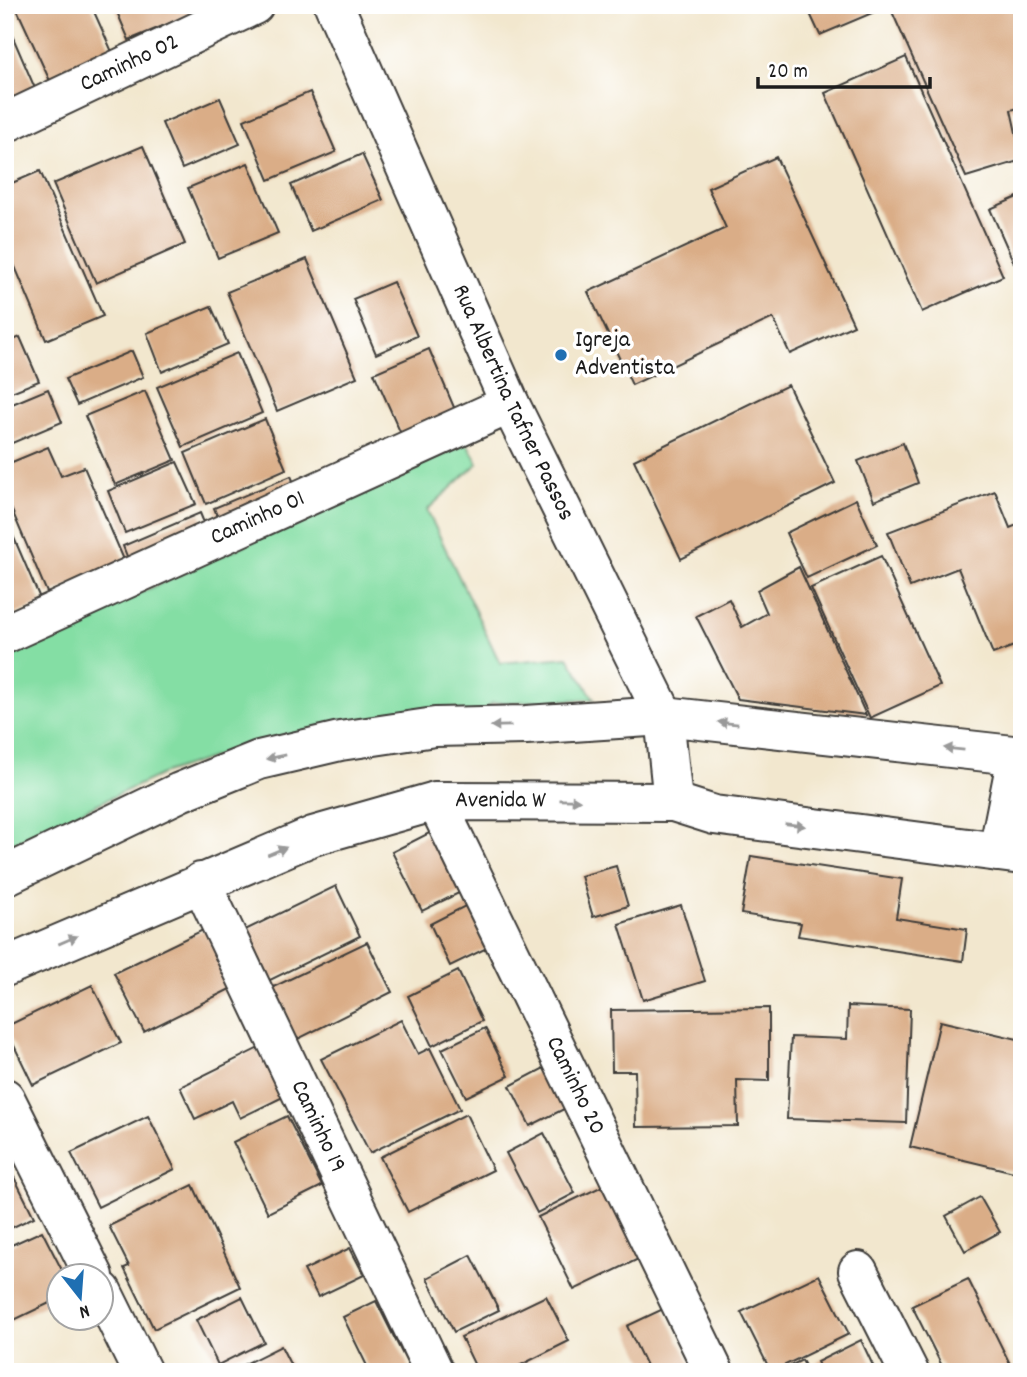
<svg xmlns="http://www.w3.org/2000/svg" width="1027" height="1377" font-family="Dekko,sans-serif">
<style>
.green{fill:#84dea4;stroke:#507d60;stroke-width:2}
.building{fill:#daad87}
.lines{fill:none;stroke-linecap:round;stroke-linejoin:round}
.minor-casing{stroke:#3c3a37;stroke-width:42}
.minor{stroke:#fff;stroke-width:38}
.oneway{fill:#999}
.poi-dot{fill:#1f6fb2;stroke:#fff;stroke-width:2.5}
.labels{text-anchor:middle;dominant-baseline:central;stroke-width:7;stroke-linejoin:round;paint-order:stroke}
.street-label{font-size:24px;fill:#1c1c1c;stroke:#fff}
.poi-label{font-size:24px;fill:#1c1c1c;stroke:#fff;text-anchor:start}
</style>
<rect width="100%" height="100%" fill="#fff"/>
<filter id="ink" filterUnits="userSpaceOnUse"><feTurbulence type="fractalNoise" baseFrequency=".0143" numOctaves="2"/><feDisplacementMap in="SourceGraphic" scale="14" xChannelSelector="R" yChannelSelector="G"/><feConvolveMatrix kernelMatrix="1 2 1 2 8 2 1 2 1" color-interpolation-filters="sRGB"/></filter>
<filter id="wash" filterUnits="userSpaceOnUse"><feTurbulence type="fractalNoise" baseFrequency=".00686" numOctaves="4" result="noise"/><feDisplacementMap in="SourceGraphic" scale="28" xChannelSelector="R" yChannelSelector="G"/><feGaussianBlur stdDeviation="1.57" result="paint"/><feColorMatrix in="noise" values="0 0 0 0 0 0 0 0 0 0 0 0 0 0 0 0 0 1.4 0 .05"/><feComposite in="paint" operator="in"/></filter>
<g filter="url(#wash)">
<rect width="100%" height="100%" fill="#f2e7ce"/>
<polygon class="green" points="467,443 478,463 427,510 500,663 568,657 594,699 492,703 470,727 237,749 162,774 5,847 5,655"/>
<g id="blocks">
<g class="building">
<polygon points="15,5 91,5 113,54 50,81"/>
<polygon points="114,5 188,5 192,14 129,40"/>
<polygon points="806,5 883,5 884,8 820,35"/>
<polygon points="889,5 1022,5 1022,107 1011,110 1022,160 966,177"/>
<polygon points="5,19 37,93 5,107"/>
<polygon points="906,57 1003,276 922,312 825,93"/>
<polygon points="310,92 336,152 269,180 244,120"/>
<polygon points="220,98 240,144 182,169 162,123"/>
<polygon points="143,146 185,244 96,283 53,184"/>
<polygon points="362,154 383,200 311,231 291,185"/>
<polygon points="776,157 854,325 790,354 773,318 632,385 588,292 726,228 708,188"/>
<polygon points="248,163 278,233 218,258 188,188"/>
<polygon points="40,171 103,316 46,340 5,243 5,186"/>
<polygon points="1022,195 1022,259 1014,263 990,209"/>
<polygon points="307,259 357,377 277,411 227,292"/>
<polygon points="393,282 417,336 376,354 353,299"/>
<polygon points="211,306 228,344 162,372 147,333"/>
<polygon points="20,337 39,381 9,393 5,385 5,344"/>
<polygon points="429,349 456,412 401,434 374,373"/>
<polygon points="132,351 143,377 77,405 65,379"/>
<polygon points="237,353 262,413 183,447 157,387"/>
<polygon points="788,385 835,483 681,559 634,460"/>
<polygon points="48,389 62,422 5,446 5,407"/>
<polygon points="145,391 175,460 115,485 85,416"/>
<polygon points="265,419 286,469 206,504 185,453"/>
<polygon points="903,443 918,483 874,501 858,461"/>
<polygon points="48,447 61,476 84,467 125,562 48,595 5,494 5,465"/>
<polygon points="177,462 196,504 125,533 108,491"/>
<polygon points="291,476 301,499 223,531 214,508"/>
<polygon points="995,491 1010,528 1022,523 1022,643 993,654 958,568 910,587 888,532"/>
<polygon points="856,499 877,545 807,578 786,533"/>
<polygon points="200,513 209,535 132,569 123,546"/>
<polygon points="5,517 42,603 5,619"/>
<polygon points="881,556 940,686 870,718 811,588"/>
<polygon points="799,567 866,715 738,699 696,616 729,599 742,627 767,613 757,590"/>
<polygon points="435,830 465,890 422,911 392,852"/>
<polygon points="751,856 902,879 896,918 967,929 963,961 798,936 801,923 741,914"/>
<polygon points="616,866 628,906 593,917 581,876"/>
<polygon points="336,886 360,936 264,983 239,933"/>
<polygon points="473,902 493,945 450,966 430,924"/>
<polygon points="681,905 705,981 643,1000 619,924"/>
<polygon points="205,929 234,987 144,1032 114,973"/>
<polygon points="367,942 392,992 292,1042 267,990"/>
<polygon points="458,971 482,1021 432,1046 408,996"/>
<polygon points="92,985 121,1043 33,1085 5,1027"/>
<polygon points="848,1006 910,1009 906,1123 787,1119 791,1037 847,1039"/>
<polygon points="769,1008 769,1081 737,1080 738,1126 636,1127 635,1071 612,1071 611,1010"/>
<polygon points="401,1020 418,1054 430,1048 460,1109 370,1153 321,1059"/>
<polygon points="940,1021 1022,1040 1022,1174 910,1147"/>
<polygon points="485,1028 509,1076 466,1097 442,1049"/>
<polygon points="265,1045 289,1094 240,1118 232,1101 195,1119 180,1087"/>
<polygon points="546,1067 566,1108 530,1126 510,1086"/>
<polygon points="466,1114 493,1170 408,1212 380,1157"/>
<polygon points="148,1116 175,1169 98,1207 71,1153"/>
<polygon points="287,1116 322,1186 268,1213 233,1142"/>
<polygon points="544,1133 575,1193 537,1213 506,1153"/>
<polygon points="14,1177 34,1217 5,1231 5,1181"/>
<polygon points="617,1179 653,1252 574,1290 538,1217"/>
<polygon points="193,1185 240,1287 154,1329 124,1268 129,1266 109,1226"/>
<polygon points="980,1197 1000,1232 965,1251 946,1216"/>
<polygon points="42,1231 65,1276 60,1276 60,1298 10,1322 5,1312 5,1248"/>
<polygon points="350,1248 364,1275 318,1297 304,1270"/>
<polygon points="471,1255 499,1310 454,1332 427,1278"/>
<polygon points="819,1275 849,1334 771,1372 741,1312"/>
<polygon points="968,1279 1014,1372 945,1372 912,1306"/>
<polygon points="546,1296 569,1341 507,1372 478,1372 461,1337"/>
<polygon points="242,1297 264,1342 218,1365 196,1320"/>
<polygon points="376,1301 409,1367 400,1372 370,1372 343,1317"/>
<polygon points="663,1309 693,1369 687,1372 649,1372 627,1326"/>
<polygon points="861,1340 876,1372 822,1372 817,1362"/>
<polygon points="281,1346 294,1372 229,1372"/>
<polygon points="802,1360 808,1372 778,1372"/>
</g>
</g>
</g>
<g filter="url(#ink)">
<use href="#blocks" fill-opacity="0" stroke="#3c3a37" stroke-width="2"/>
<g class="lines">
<defs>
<g id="minor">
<path id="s1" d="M334 5 510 404 664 716 673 802"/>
<path id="s2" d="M5 123 254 5"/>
<path id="s3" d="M5 634 510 404"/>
<path id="s4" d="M436 801 714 1372"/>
<polyline points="998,852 1017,756"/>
<polyline points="5,876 180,792 259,760 340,741 435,727 526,725 664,716 1022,756"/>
<path id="s5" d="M201 882 434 1372"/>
<path id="s6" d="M5 967 313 836 436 801 673 802 714 815 1022 855"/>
<polyline points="5,1098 94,1276"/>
<polyline points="858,1271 909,1372"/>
<polyline points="102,1291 142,1372"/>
</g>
</defs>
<use href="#minor" class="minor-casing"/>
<use href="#minor" class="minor"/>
</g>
<defs><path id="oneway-solid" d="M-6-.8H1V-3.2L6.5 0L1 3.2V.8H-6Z" transform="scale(1.75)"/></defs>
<g class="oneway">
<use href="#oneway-solid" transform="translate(728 723) rotate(-174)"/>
<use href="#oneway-solid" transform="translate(501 726) rotate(179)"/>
<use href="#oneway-solid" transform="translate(954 749) rotate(-174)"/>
<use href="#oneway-solid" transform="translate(276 757) rotate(168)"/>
<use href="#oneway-solid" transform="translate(570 800) rotate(1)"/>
<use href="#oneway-solid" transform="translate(795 825) rotate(7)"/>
<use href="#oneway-solid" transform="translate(277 851) rotate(-22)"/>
<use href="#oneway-solid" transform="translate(68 940) rotate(-23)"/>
</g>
</g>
<circle class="poi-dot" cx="561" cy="355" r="7"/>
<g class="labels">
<g class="street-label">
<text stroke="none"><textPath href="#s2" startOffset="138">Caminho 02</textPath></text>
<text stroke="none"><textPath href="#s1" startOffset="436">Rua Albertina Tafner Passos</textPath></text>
<text stroke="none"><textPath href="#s3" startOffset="278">Caminho 01</textPath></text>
<text stroke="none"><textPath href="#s6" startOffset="527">Avenida W</textPath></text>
<text stroke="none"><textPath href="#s4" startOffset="317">Caminho 20</textPath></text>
<text stroke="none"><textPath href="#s5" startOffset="271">Caminho 19</textPath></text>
</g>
<g class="poi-label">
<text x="575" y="341">Igreja<tspan x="575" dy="28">Adventista</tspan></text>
</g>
</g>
<rect width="1027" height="1377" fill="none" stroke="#fff" stroke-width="28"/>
<g transform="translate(80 1297) rotate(163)"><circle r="33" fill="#ffffff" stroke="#a4a4a4" stroke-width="2"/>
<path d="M0-5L12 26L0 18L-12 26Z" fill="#1f6fb2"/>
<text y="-10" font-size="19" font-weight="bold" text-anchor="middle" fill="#1c1c1c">N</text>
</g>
<path d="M758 77v10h172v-10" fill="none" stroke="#1c1c1c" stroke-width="3.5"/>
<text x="768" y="77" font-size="21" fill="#1c1c1c" stroke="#ffffff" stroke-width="5" paint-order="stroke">20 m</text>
</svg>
